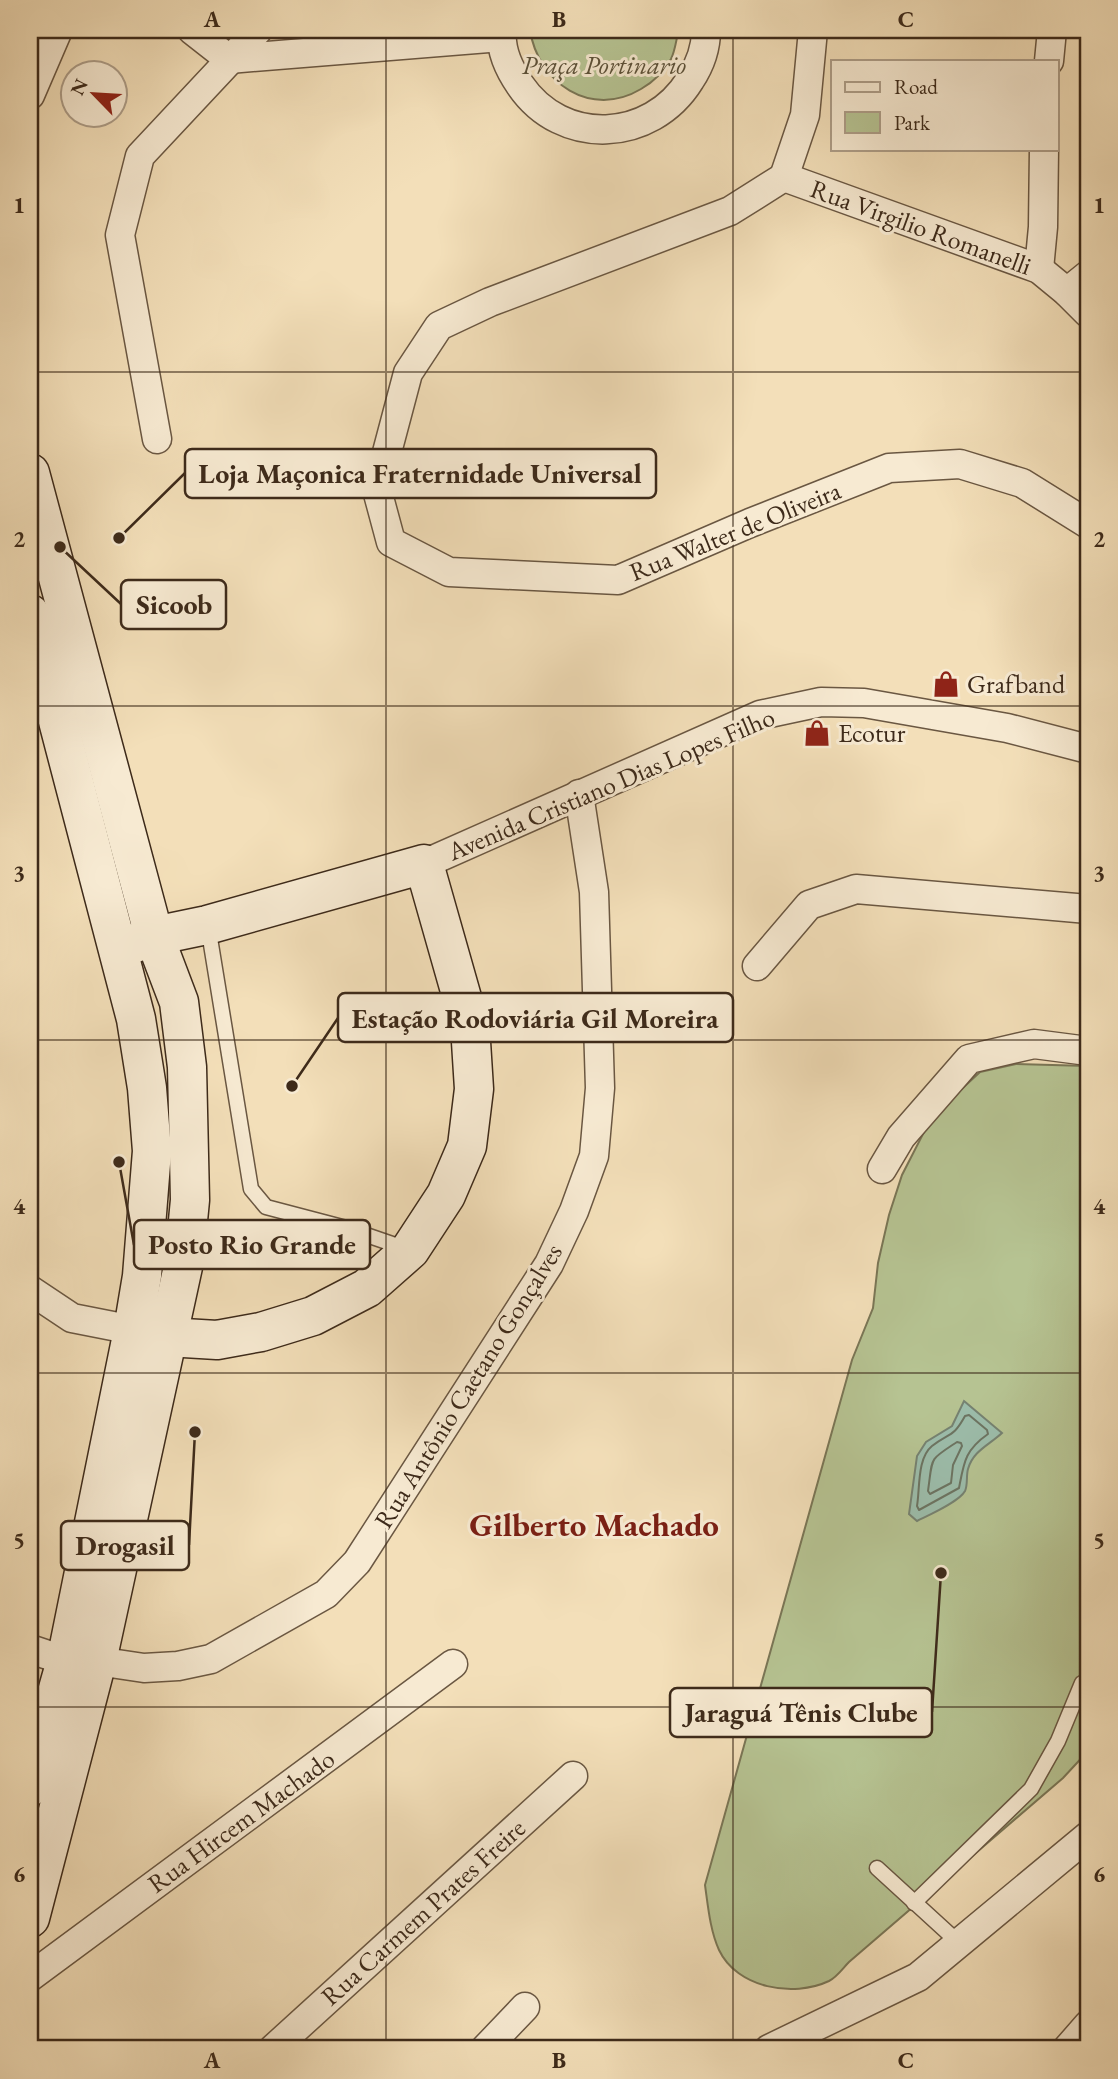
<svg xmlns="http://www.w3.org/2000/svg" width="1118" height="2079" font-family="'EB Garamond',serif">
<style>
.green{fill:#b6c392;stroke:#7a7656;stroke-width:2}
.water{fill:#9cbdab;stroke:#768271;stroke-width:2}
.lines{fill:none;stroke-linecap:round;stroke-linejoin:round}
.shore{stroke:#6c7462;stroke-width:2}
.lane-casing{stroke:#6a5742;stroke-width:17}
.street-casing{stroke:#6a5742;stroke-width:31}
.secondary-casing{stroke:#3d2a1a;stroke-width:41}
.lane{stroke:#f7ead2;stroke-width:14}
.street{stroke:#f7ead2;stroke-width:28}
.secondary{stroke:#f7ead2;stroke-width:38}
.grid{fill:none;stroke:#3d2a1a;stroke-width:2;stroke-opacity:0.55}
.labels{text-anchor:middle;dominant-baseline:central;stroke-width:6;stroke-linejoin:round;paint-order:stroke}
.park-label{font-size:26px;font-style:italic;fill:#5b5038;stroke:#f7ead2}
.street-label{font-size:26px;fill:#3d2a1a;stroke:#f7ead2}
.poi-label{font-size:26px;fill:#3d2a1a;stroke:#f7ead2;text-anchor:start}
.district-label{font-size:33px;font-weight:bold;fill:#7a1f14;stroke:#f7ead2}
.leader{fill:none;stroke:#3d2a1a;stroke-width:2.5}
.callout-dot{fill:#3d2a1a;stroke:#f7ead2;stroke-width:2.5}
.callout{fill:#f7ead2;stroke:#3d2a1a;stroke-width:2.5}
.callout-label{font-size:28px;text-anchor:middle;font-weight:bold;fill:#3d2a1a}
.neatline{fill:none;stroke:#3d2a1a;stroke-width:2.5}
.grid-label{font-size:23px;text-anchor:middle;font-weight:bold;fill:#3d2a1a}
</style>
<rect width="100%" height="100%" fill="#f3dfb9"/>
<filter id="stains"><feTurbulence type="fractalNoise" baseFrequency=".00286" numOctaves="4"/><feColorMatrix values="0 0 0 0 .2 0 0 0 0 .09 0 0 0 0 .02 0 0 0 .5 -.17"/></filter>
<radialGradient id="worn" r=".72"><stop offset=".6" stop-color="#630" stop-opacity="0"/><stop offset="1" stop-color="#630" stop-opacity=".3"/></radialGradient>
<g class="green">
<path d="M530 30H678V33C676 41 675 51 671 59 664 72 653 82 641 89 591 119 538 83 530 30Z"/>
<path d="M1016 1064 1088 1066V1751L1063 1778 849 1962C843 1968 837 1977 829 1981 793 1998 737 1988 719 1950 710 1930 708 1906 705 1885L852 1360 873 1308 878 1263 889 1215 902 1175 925 1130 952 1098 980 1072Z"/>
</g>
<path class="water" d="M964 1401 1002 1433C989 1445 973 1451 968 1469 966 1476 968 1485 965 1491 959 1502 929 1515 917 1521L909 1514 917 1456 926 1442 952 1426Z"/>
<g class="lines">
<g class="shore">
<path d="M969 1415 987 1430 988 1434C965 1450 964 1462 959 1488L919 1510 917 1506C920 1489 917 1458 932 1446 950 1432 953 1438 965 1416Z"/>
<path d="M957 1442 961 1443 962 1446 953 1465 951 1483 930 1494 928 1491C933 1456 928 1461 957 1442Z"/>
</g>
<defs>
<g id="lane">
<polyline points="208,926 251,1189 266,1207 346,1228 407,1249"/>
<polyline points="877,1868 959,1943"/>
<polyline points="914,1903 1031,1789 1058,1741 1082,1683"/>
</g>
<g id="street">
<polyline points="192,30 229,59 501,37"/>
<path d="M502 30C500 49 509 69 520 85 562 147 651 143 690 80 700 65 706 47 706 30"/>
<polyline points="1049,61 1052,30"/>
<polyline points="30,95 58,30"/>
<polyline points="784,177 730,211 490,302 439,326 408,373 377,490 391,542 449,572 618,580 750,523 889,468 960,464 1022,483 1088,524"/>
<polyline points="784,177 1039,269 1067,292 1088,313"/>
<polyline points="784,177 805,115 813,30"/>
<polyline points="1039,269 1043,227 1044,149"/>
<polyline points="1067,292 1088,275"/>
<polyline points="157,439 120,235 140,156 258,30"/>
<polyline points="424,864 760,715 821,702 864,703 1007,728 1088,749"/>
<polyline points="757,966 809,905 856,889 1088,909"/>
<polyline points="882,1169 901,1137 969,1059 1034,1044 1088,1051"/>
<polyline points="30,1290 72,1318 133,1330"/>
<polyline points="30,1649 66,1661"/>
<polyline points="97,1661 144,1668 178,1666 211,1659 326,1594 357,1562 549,1264 574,1211 594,1156 600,1088 594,892 579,794"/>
<polyline points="30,1977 453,1664"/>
<polyline points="273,2049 573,1776"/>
<polyline points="485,2049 525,2007"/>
<polyline points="769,2049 918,1977 1088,1836"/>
<polyline points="1067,2049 1088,2025"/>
</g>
<g id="secondary">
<polyline points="30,473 154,936 179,1002 187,1067 190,1200 184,1262 97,1661 30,1918"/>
<polyline points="30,614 136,1019 147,1088 152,1151 142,1276 133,1330 66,1661 30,1787"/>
<polyline points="130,945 154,936 207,925 424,864 470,1026 474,1089 467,1146 446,1195 410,1250 367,1288 313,1316 261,1332 217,1340 167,1337 141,1332"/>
</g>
</defs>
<use href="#lane" class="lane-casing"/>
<use href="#street" class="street-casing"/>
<use href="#secondary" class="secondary-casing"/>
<use href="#lane" class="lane"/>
<use href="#street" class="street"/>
<use href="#secondary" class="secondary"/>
</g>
<path class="grid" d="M386 30V2049M733 30V2049M30 372H1088M30 706H1088M30 1040H1088M30 1373H1088M30 1707H1088"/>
<defs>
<symbol id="shop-bare" viewBox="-9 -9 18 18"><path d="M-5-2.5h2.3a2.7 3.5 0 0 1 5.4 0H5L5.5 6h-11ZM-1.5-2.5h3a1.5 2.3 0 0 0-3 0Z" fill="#8f2418" stroke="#f7ead2" stroke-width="2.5" paint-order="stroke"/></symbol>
</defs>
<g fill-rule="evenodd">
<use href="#shop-bare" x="927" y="665" width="38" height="38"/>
<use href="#shop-bare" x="798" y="714" width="38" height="38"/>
</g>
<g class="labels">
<g class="park-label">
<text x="604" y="65">Praça Portinario</text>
</g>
<g class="street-label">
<text transform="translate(921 227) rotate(20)">Rua Virgilio Romanelli</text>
<text transform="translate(735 531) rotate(-22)">Rua Walter de Oliveira</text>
<text transform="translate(611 784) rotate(-23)">Avenida Cristiano Dias Lopes Filho</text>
<text transform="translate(468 1386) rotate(-58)">Rua Antônio Caetano Gonçalves</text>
<text transform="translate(241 1821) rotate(-36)">Rua Hircem Machado</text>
<text transform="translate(423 1912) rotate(-42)">Rua Carmem Prates Freire</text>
</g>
<g class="poi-label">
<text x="967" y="684">Grafband</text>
<text x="838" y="733">Ecotur</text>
</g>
<g class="district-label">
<text x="594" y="1524">Gilberto Machado</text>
</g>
</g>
<path class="leader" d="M119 538L185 473M60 547L121 604M292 1086L338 1018M119 1162L134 1245M195 1432L189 1545M941 1573L932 1712"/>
<g class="callout-dot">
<circle cx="119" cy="538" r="7"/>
<circle cx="60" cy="547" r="7"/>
<circle cx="292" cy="1086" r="7"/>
<circle cx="119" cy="1162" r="7"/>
<circle cx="195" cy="1432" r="7"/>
<circle cx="941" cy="1573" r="7"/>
</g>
<g class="callout">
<rect x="185" y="449" width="471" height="49" rx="7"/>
<rect x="121" y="580" width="105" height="49" rx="7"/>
<rect x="338" y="993" width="395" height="49" rx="7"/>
<rect x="134" y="1220" width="236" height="49" rx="7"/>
<rect x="61" y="1521" width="128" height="49" rx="7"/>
<rect x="670" y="1688" width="262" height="49" rx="7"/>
</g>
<g class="callout-label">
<text x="420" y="483">Loja Maçonica Fraternidade Universal</text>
<text x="174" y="614">Sicoob</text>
<text x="535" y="1028">Estação Rodoviária Gil Moreira</text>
<text x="252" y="1254">Posto Rio Grande</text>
<text x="125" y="1555">Drogasil</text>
<text x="801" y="1722">Jaraguá Tênis Clube</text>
</g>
<rect width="1118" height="2079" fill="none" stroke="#f3dfb9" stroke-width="77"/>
<rect x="831" y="60" width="228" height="91" fill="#f7ead2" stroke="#ad9d88" stroke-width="2"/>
<rect x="845" y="82" width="35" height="10" fill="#f7ead2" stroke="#ad9d88" stroke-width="2"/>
<text x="894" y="94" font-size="21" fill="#3d2a1a">Road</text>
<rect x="845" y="112" width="35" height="21" fill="#b6c392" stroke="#ad9d88" stroke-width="2"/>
<text x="894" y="130" font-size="21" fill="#3d2a1a">Park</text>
<g transform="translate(94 94) rotate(295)"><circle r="33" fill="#f7ead2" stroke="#ad9d88" stroke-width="2"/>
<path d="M0-5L12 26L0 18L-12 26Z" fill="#8f2418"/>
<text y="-10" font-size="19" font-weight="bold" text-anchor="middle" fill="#3d2a1a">N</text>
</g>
<rect x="38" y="38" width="1042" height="2002" class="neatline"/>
<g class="grid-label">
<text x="212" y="27">A</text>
<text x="559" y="27">B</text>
<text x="906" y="27">C</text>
<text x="19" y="213">1</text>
<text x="1099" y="213">1</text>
<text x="19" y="547">2</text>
<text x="1099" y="547">2</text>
<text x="19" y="881">3</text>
<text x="1099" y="881">3</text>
<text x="19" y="1214">4</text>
<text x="1099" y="1214">4</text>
<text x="19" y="1548">5</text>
<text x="1099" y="1548">5</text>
<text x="19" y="1882">6</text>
<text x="1099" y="1882">6</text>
<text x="212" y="2068">A</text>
<text x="559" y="2068">B</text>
<text x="906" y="2068">C</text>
</g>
<rect width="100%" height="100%" filter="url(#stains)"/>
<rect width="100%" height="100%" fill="url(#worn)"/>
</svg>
